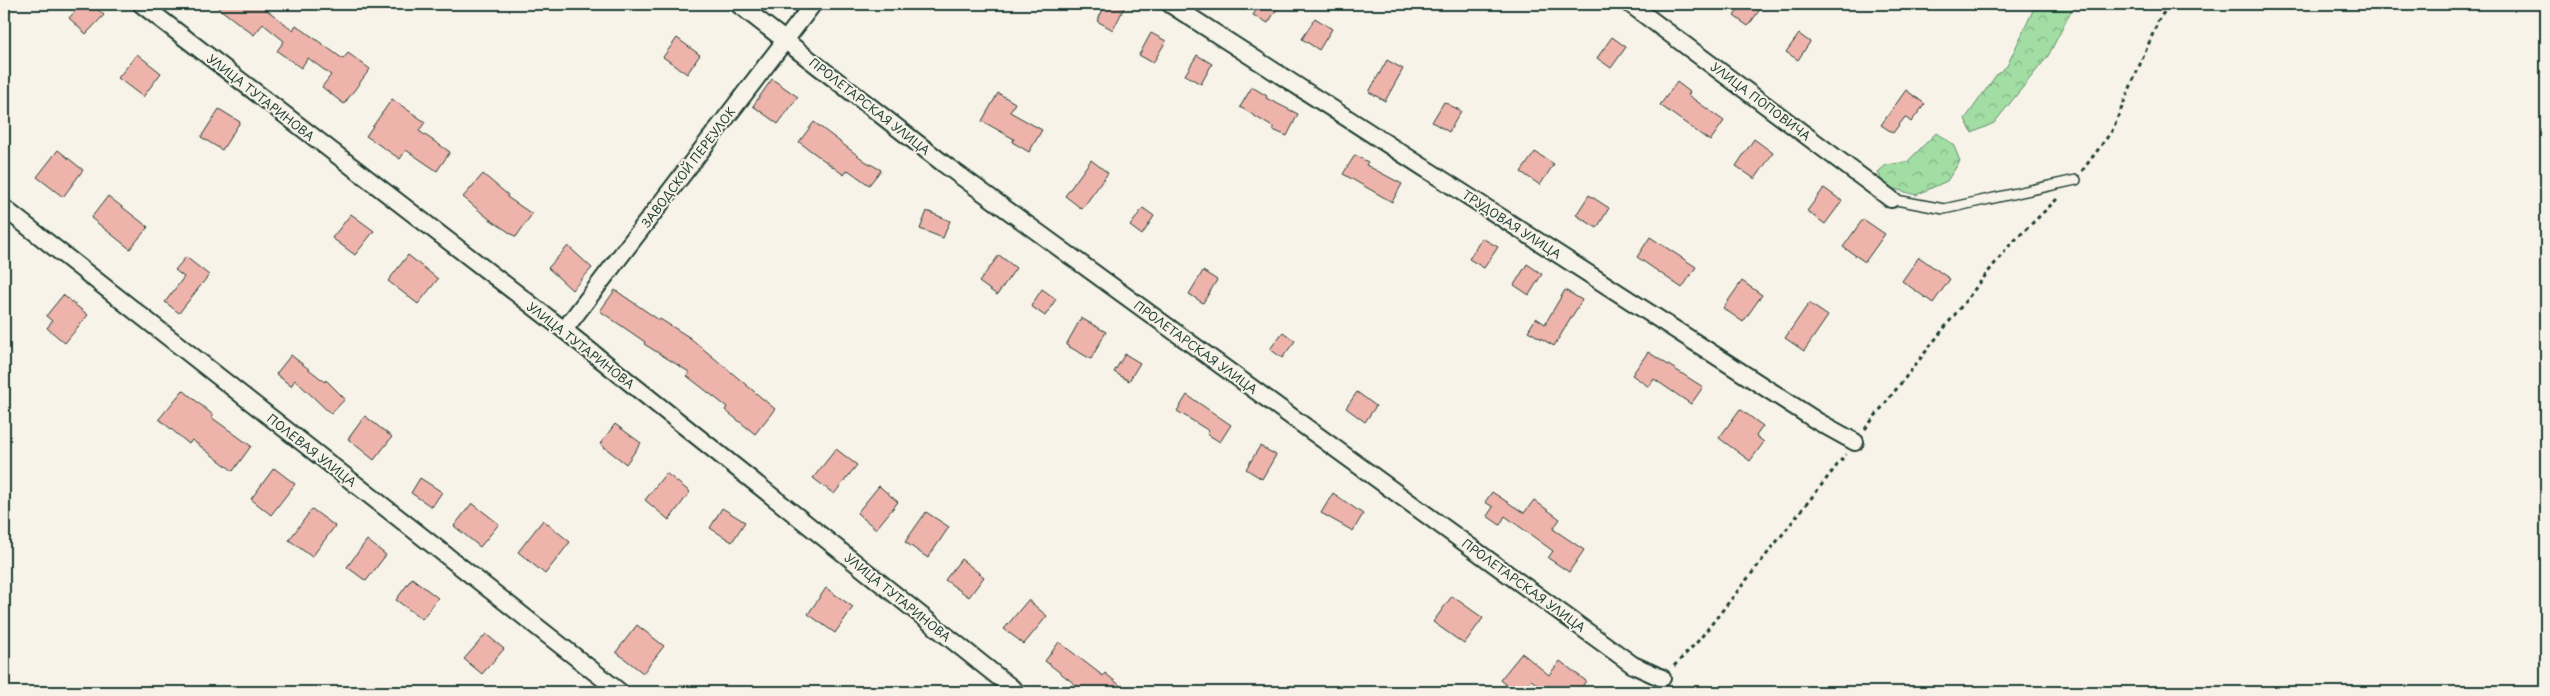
<svg xmlns="http://www.w3.org/2000/svg" width="2550" height="696" font-family="'Playpen Sans',sans-serif">
<style>
.forest{fill:url(#forest-crowns);stroke:#608d6c}
.building{fill:#eeb3aa;stroke:#1f3d34}
.lines{fill:none;stroke-linecap:round;stroke-linejoin:round}
.service-casing{stroke:#1f3d34;stroke-width:12}
.minor-casing{stroke:#1f3d34;stroke-width:20}
.path{stroke:#1f3d34;stroke-width:3;stroke-dasharray:4 4;stroke-linecap:butt}
.service{stroke:#f7f3e8;stroke-width:9}
.minor{stroke:#f7f3e8;stroke-width:16}
.labels{text-anchor:middle;dominant-baseline:central;stroke-width:4;stroke-linejoin:round;paint-order:stroke}
.street-label{font-size:12px;fill:#1f3d34;stroke:#f7f3e8}
</style>
<defs>
<pattern id="forest-crowns" width="20" height="18" patternUnits="userSpaceOnUse" patternTransform="scale(1.25)"><rect width="20" height="18" fill="#a2dda3"/><path d="M2 6a3 3 0 1 1 6 0M12 15a3 3 0 1 1 6 0" fill="none" stroke="#83b486"/></pattern>
</defs>
<rect width="100%" height="100%" fill="#f7f3e8"/>
<filter id="ink" filterUnits="userSpaceOnUse"><feTurbulence type="fractalNoise" baseFrequency=".02" numOctaves="2"/><feDisplacementMap in="SourceGraphic" scale="10" xChannelSelector="R" yChannelSelector="G"/><feConvolveMatrix kernelMatrix="1 2 1 2 8 2 1 2 1" color-interpolation-filters="sRGB"/></filter>
<g filter="url(#ink)">
<g class="forest">
<polygon points="2036,4 2075,4 2048,56 1994,123 1972,133 1965,119 1997,74 2007,66"/>
<polygon points="1936,133 1953,144 1960,161 1947,181 1916,195 1884,186 1878,172 1886,165 1907,162"/>
</g>
<g class="building">
<polygon points="82,4 92,4 104,15 86,34 69,18"/>
<polygon points="213,4 259,4 293,30 296,25 343,59 348,53 370,69 344,104 322,87 331,75 308,58 301,68 277,51 284,41 263,24 254,35"/>
<polygon points="1106,4 1117,4 1124,8 1113,30 1097,21"/>
<polygon points="1260,4 1280,4 1268,23 1253,15"/>
<polygon points="1742,4 1764,4 1748,26 1734,16"/>
<polygon points="1315,18 1332,29 1319,50 1302,39"/>
<polygon points="1151,33 1166,41 1153,63 1139,55"/>
<polygon points="1799,34 1810,42 1798,60 1786,52"/>
<polygon points="1612,37 1626,47 1611,68 1597,58"/>
<polygon points="677,38 700,55 687,74 663,57"/>
<polygon points="137,54 161,73 143,97 118,78"/>
<polygon points="1197,55 1212,64 1201,84 1185,75"/>
<polygon points="1387,60 1403,69 1385,101 1369,92"/>
<polygon points="772,79 798,97 778,124 753,106"/>
<polygon points="1677,82 1690,92 1688,95 1724,121 1710,141 1660,105"/>
<polygon points="1252,87 1267,96 1266,98 1298,114 1287,136 1273,130 1274,128 1240,107"/>
<polygon points="1906,90 1925,104 1911,122 1905,117 1893,133 1881,125"/>
<polygon points="998,93 1015,103 1010,112 1042,130 1029,152 1012,142 1014,139 982,121"/>
<polygon points="392,99 425,122 419,131 450,152 437,171 406,150 400,159 366,136"/>
<polygon points="1444,102 1461,111 1449,132 1432,122"/>
<polygon points="219,109 240,122 222,150 201,137"/>
<polygon points="814,122 865,161 881,170 869,185 848,170 844,175 799,142"/>
<polygon points="1754,139 1773,153 1755,179 1736,166"/>
<polygon points="58,150 83,170 63,197 37,177"/>
<polygon points="1535,152 1554,164 1540,185 1521,172"/>
<polygon points="1355,155 1368,162 1366,165 1402,184 1392,202 1343,174"/>
<polygon points="1091,160 1108,173 1082,209 1065,196"/>
<polygon points="483,174 508,195 507,197 532,214 516,237 488,218 463,197"/>
<polygon points="1824,188 1842,201 1825,224 1807,211"/>
<polygon points="1589,195 1609,208 1597,228 1576,215"/>
<polygon points="108,196 148,227 130,249 91,218"/>
<polygon points="1143,208 1154,216 1142,235 1130,226"/>
<polygon points="927,211 950,221 943,238 920,229"/>
<polygon points="351,214 374,231 355,255 332,238"/>
<polygon points="1863,219 1885,234 1865,262 1843,247"/>
<polygon points="1650,237 1696,267 1682,288 1637,257"/>
<polygon points="1482,238 1498,247 1484,268 1469,259"/>
<polygon points="568,246 592,268 572,290 548,268"/>
<polygon points="408,255 438,279 418,304 388,281"/>
<polygon points="999,255 1016,268 997,295 979,282"/>
<polygon points="186,257 209,275 179,313 165,302 184,277 175,270"/>
<polygon points="1919,257 1950,279 1933,303 1902,281"/>
<polygon points="1527,264 1542,274 1529,295 1514,285"/>
<polygon points="1203,271 1217,280 1203,303 1189,294"/>
<polygon points="1742,281 1762,295 1743,322 1723,308"/>
<polygon points="1042,289 1056,299 1045,316 1031,306"/>
<polygon points="615,290 659,320 660,319 689,337 775,409 755,434 725,410 727,407 687,376 689,372 644,344 645,342 600,311"/>
<polygon points="1565,290 1582,300 1554,346 1528,331 1536,318 1545,324"/>
<polygon points="63,295 88,315 65,343 47,328 52,321 46,316"/>
<polygon points="1809,303 1828,316 1804,351 1785,338"/>
<polygon points="1081,318 1106,332 1091,359 1066,345"/>
<polygon points="1283,332 1295,341 1282,358 1270,349"/>
<polygon points="1648,352 1703,387 1691,404 1654,379 1649,387 1632,375"/>
<polygon points="1125,354 1140,363 1129,381 1114,372"/>
<polygon points="291,355 325,382 326,380 345,399 331,414 295,380 291,386 276,374"/>
<polygon points="183,390 213,415 211,417 251,446 233,471 192,440 189,444 159,419"/>
<polygon points="1357,392 1376,406 1365,422 1346,408"/>
<polygon points="1187,395 1231,425 1220,442 1207,434 1209,431 1177,411"/>
<polygon points="1740,409 1763,426 1756,436 1764,442 1750,461 1719,438"/>
<polygon points="365,416 392,437 374,460 348,439"/>
<polygon points="615,424 641,443 626,464 600,444"/>
<polygon points="1260,446 1276,455 1262,479 1246,469"/>
<polygon points="836,449 857,465 834,494 813,478"/>
<polygon points="274,468 295,484 271,515 251,499"/>
<polygon points="666,473 690,492 669,520 645,500"/>
<polygon points="420,478 442,492 432,507 411,493"/>
<polygon points="879,486 898,502 876,529 857,513"/>
<polygon points="1492,492 1524,513 1534,500 1560,519 1553,529 1584,550 1569,572 1548,558 1553,551 1505,516 1500,525 1487,516 1493,507 1485,502"/>
<polygon points="1333,493 1363,514 1353,531 1321,513"/>
<polygon points="472,503 499,524 480,547 454,526"/>
<polygon points="722,508 745,522 732,542 710,528"/>
<polygon points="312,509 335,526 312,557 289,540"/>
<polygon points="926,512 949,527 928,558 905,542"/>
<polygon points="543,520 570,542 545,574 518,552"/>
<polygon points="367,540 386,555 366,581 347,567"/>
<polygon points="961,559 984,577 969,597 945,580"/>
<polygon points="412,578 438,598 422,619 396,600"/>
<polygon points="826,588 853,607 835,633 808,614"/>
<polygon points="1452,596 1483,618 1464,644 1433,622"/>
<polygon points="1028,600 1047,616 1024,644 1004,629"/>
<polygon points="637,625 664,646 643,673 616,652"/>
<polygon points="486,634 504,649 482,674 464,659"/>
<polygon points="1059,642 1103,676 1105,673 1128,692 1085,692 1045,661"/>
<polygon points="1522,653 1549,675 1560,661 1586,681 1578,692 1547,692 1531,680 1521,692 1514,692 1500,680"/>
</g>
<g class="lines">
<defs>
<polyline id="service" points="1891,199 1944,209 2076,180"/>
<g id="minor">
<polyline points="141,4 564,330 1017,692"/>
<polyline points="738,4 944,164 1633,665 1662,678"/>
<polyline points="1170,4 1817,421 1855,442"/>
<polyline points="1630,4 1891,199"/>
<polyline points="4,208 620,692"/>
<polyline points="564,330 813,4"/>
</g>
</defs>
<use href="#service" class="service-casing"/>
<use href="#minor" class="minor-casing"/>
<g class="path">
<polyline points="2082,171 2112,131 2159,19 2170,4"/>
<polyline points="1865,429 2007,248 2058,198"/>
<polyline points="1674,666 1699,640 1846,454"/>
</g>
<use href="#service" class="service"/>
<use href="#minor" class="minor"/>
</g>
</g>
<g class="labels">
<g class="street-label">
<text transform="translate(261 97) rotate(38)">УЛИЦА ТУТАРИНОВА</text>
<text transform="translate(1761 101) rotate(37)">УЛИЦА ПОПОВИЧА</text>
<text transform="translate(870 106) rotate(38)">ПРОЛЕТАРСКАЯ УЛИЦА</text>
<text transform="translate(688 167) rotate(-53)">ЗАВОДСКОЙ ПЕРЕУЛОК</text>
<text transform="translate(1512 224) rotate(33)">ТРУДОВАЯ УЛИЦА</text>
<text transform="translate(581 345) rotate(38)">УЛИЦА ТУТАРИНОВА</text>
<text transform="translate(1196 347) rotate(36)">ПРОЛЕТАРСКАЯ УЛИЦА</text>
<text transform="translate(312 450) rotate(38)">ПОЛЕВАЯ УЛИЦА</text>
<text transform="translate(1524 585) rotate(36)">ПРОЛЕТАРСКАЯ УЛИЦА</text>
<text transform="translate(898 597) rotate(39)">УЛИЦА ТУТАРИНОВА</text>
</g>
</g>
<rect width="2550" height="696" fill="none" stroke="#f7f3e8" stroke-width="20"/>
<rect x="10" y="10" width="2530" height="676" fill="none" stroke="#1f3d34" stroke-width="2" filter="url(#ink)"/>
</svg>
